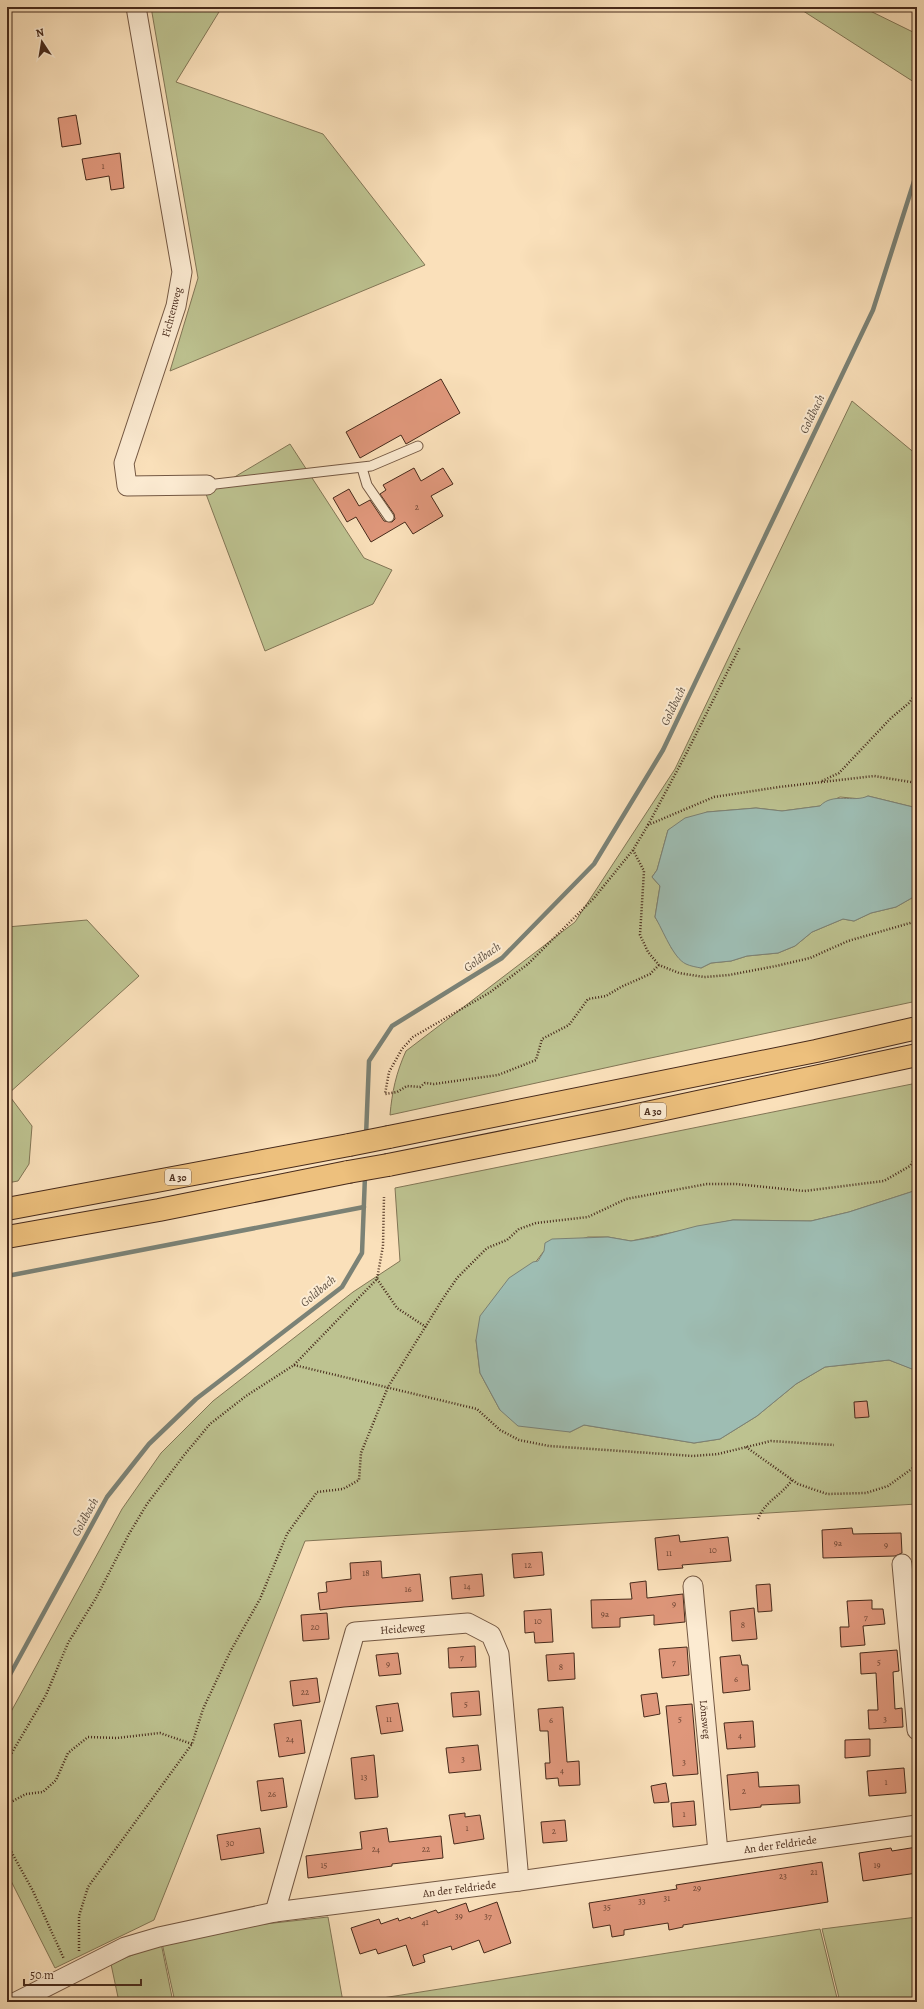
<svg xmlns="http://www.w3.org/2000/svg" width="924" height="2009" font-family="Alegreya,serif">
<style>
.green{fill:#bdc290;stroke:#827656}
.water{fill:#9ebdb3;stroke:#7b8276}
.lines{fill:none;stroke-linecap:round;stroke-linejoin:round}
.stream{stroke:#7b8276;stroke-width:4.5}
.building{fill:#df977b;stroke:#472a1b}
.service-casing{stroke:#745843;stroke-width:11}
.minor-casing{stroke:#745843;stroke-width:21}
.motorway-casing{stroke:#472a1b;stroke-width:24}
.path{stroke:#472a1b;stroke-width:2.5;stroke-dasharray:1 2;stroke-linecap:butt}
.service{stroke:#fcebd2;stroke-width:9}
.minor{stroke:#fcebd2;stroke-width:19}
.motorway{stroke:#edc07d;stroke-width:22}
.motorway-bridge-casing{stroke:#472a1b;stroke-width:24;stroke-linecap:butt}
.motorway-bridge{stroke:#edc07d;stroke-width:22}
.labels{text-anchor:middle;dominant-baseline:central;stroke-width:4;stroke-linejoin:round;paint-order:stroke}
.number-label{font-size:9px;fill:#6d4533}
.shield{fill:#fcebd2;stroke:#7d6452;stroke-width:1}
.shield-label{font-size:10px;font-weight:bold;fill:#472a1b}
.street-label{font-size:11px;fill:#472a1b;stroke:#fcebd2}
.water-label{font-size:12px;font-style:italic;fill:#5d4f41;stroke:#fcebd2}
</style>
<rect width="100%" height="100%" fill="#fae0ba"/>
<filter id="stains"><feTurbulence type="fractalNoise" baseFrequency=".005" numOctaves="4"/><feColorMatrix values="0 0 0 0 .2 0 0 0 0 .09 0 0 0 0 .02 0 0 0 .5 -.17"/></filter>
<radialGradient id="worn" r=".72"><stop offset=".6" stop-color="#630" stop-opacity="0"/><stop offset="1" stop-color="#630" stop-opacity=".3"/></radialGradient>
<g class="green">
<polygon points="151,7 222,7 176,82 323,134 425,265 170,371 198,278"/>
<polygon points="797,7 862,7 917,34 917,84"/>
<path d="M852 401 917 455V814L913 807 868 796 862 799 840 797 820 806 782 811 756 808 707 812 668 830 657 870 652 877 660 886 655 917 663 930 672 949 701 968 711 963 731 961 747 956 778 953 795 946 812 932 843 919 854 921 871 913 896 907 917 895V1001L646 1059 390 1115C392 1092 396 1073 406 1051L575 922 675 769Z"/>
<polygon points="290,444 364,558 392,570 373,604 265,651 206,494"/>
<polygon points="87,920 139,976 8,1094 32,1126 29,1164 18,1181 7,1183 7,927"/>
<polygon points="917,1083 917,1190 849,1212 811,1221 733,1220 631,1241 608,1237 588,1237 544,1251 476,1340 480,1373 500,1410 570,1432 584,1425 694,1443 720,1439 757,1416 796,1384 825,1367 889,1360 913,1369 917,1371 917,1504 305,1541 154,1920 55,1968 7,1873 7,1719 122,1509 161,1453 213,1401 353,1292 400,1261 395,1188"/>
<polygon points="328,1917 343,2002 175,2002 162,1943 238,1927"/>
<polygon points="917,1917 917,2002 840,2002 822,1929"/>
<polygon points="820,1929 838,2002 357,2002"/>
<polygon points="161,1943 173,2002 119,2002 111,1964"/>
</g>
<g class="water">
<path d="M868 796 913 807 917 814V895L896 907 871 913 854 921 843 919 812 932 795 946 778 953 747 956 731 961 711 963 701 968C696 967 690 966 686 964 673 958 663 930 655 917L660 886 652 877 657 870 668 830 685 818 707 812 756 808 782 811 820 806C833 792 853 803 868 796Z"/>
<polygon points="917,1190 917,1371 889,1360 825,1367 796,1384 757,1416 720,1439 694,1443 584,1425 570,1432 518,1426 500,1410 480,1373 476,1340 480,1316 509,1278 533,1262 538,1261 544,1251 545,1243 552,1239 608,1237 631,1241 655,1237 697,1226 733,1220 811,1221 849,1212"/>
</g>
<g class="lines">
<g class="stream">
<polyline points="366,1136 369,1061 392,1026 502,958 594,864 663,750 873,310 917,172"/>
<polyline points="7,1276 364,1207"/>
<polyline points="7,1680 107,1497 149,1444 196,1399 342,1287 362,1253 365,1176"/>
</g>
</g>
<g class="building">
<polygon points="76,115 81,144 62,147 58,118"/>
<polygon points="120,153 124,188 111,190 109,176 86,180 82,159"/>
<polygon points="441,379 460,413 406,444 401,435 360,458 346,432"/>
<polygon points="414,468 421,481 443,468 453,484 431,496 443,516 413,534 405,522 371,542 356,517 347,522 333,498 349,489 359,506 370,500 384,521 392,522 395,519 394,514 380,494 386,490 383,485"/>
<polygon points="867,1401 869,1417 855,1418 854,1402"/>
<polygon points="852,1528 853,1534 901,1533 902,1553 895,1556 823,1558 822,1530"/>
<polygon points="679,1535 680,1542 728,1537 731,1561 682,1565 683,1568 658,1570 655,1538"/>
<polygon points="542,1552 544,1575 514,1578 512,1554"/>
<polygon points="381,1561 382,1578 420,1574 423,1601 344,1607 320,1610 318,1593 327,1592 326,1582 351,1579 350,1563"/>
<polygon points="482,1574 484,1596 452,1599 450,1577"/>
<polygon points="646,1581 647,1598 683,1594 685,1622 654,1625 654,1615 620,1618 620,1627 592,1628 591,1600 632,1599 630,1583"/>
<polygon points="770,1584 772,1611 758,1612 756,1585"/>
<polygon points="872,1600 872,1609 883,1609 885,1624 863,1626 865,1645 841,1647 840,1627 849,1627 847,1601"/>
<polygon points="754,1608 757,1639 732,1641 730,1611"/>
<polygon points="551,1609 553,1642 535,1643 534,1632 525,1633 524,1611"/>
<polygon points="327,1613 329,1639 303,1641 301,1615"/>
<polygon points="475,1646 476,1667 449,1668 448,1648"/>
<polygon points="687,1647 689,1675 662,1678 659,1649"/>
<polygon points="897,1650 899,1671 893,1672 895,1709 902,1708 903,1727 869,1729 868,1710 878,1710 876,1673 861,1674 860,1653"/>
<polygon points="398,1653 401,1674 379,1676 376,1655"/>
<polygon points="574,1653 575,1679 548,1681 546,1655"/>
<polygon points="740,1655 742,1665 748,1665 750,1690 723,1693 720,1657"/>
<polygon points="317,1678 320,1702 293,1706 290,1681"/>
<polygon points="479,1691 481,1715 453,1717 451,1693"/>
<polygon points="657,1693 660,1714 644,1717 641,1695"/>
<polygon points="398,1703 403,1731 381,1734 376,1706"/>
<polygon points="692,1704 698,1774 673,1776 666,1706"/>
<polygon points="563,1707 567,1762 579,1761 580,1785 559,1786 558,1778 546,1779 545,1763 550,1763 548,1731 540,1731 538,1709"/>
<polygon points="301,1720 305,1753 279,1757 274,1724"/>
<polygon points="753,1721 755,1747 727,1749 724,1723"/>
<polygon points="870,1739 870,1756 845,1758 845,1740"/>
<polygon points="478,1745 481,1770 449,1773 446,1748"/>
<polygon points="374,1755 378,1797 355,1799 351,1758"/>
<polygon points="904,1768 906,1793 869,1796 867,1771"/>
<polygon points="758,1772 759,1787 799,1785 800,1803 761,1805 761,1807 730,1810 727,1775"/>
<polygon points="283,1778 287,1807 261,1811 257,1781"/>
<polygon points="666,1783 669,1802 654,1803 651,1786"/>
<polygon points="694,1801 696,1825 673,1827 671,1803"/>
<polygon points="465,1813 465,1817 480,1815 484,1839 454,1844 449,1815"/>
<polygon points="565,1820 567,1841 543,1843 541,1822"/>
<polygon points="260,1828 264,1853 221,1860 217,1835"/>
<polygon points="387,1828 389,1842 441,1836 443,1858 392,1864 392,1866 308,1878 306,1856 362,1849 360,1832"/>
<polygon points="917,1847 917,1873 863,1881 859,1853 891,1848 892,1851"/>
<polygon points="822,1862 828,1902 683,1925 683,1927 669,1930 668,1923 624,1930 624,1935 612,1937 610,1925 593,1928 589,1903 677,1889 676,1885"/>
<polygon points="497,1902 511,1943 484,1953 479,1940 452,1950 451,1946 423,1955 425,1962 413,1966 406,1945 378,1954 376,1949 360,1954 351,1928 379,1919 381,1924 398,1918 399,1921 410,1917 411,1919 436,1910 438,1913 466,1903 469,1912"/>
</g>
<g class="lines">
<defs>
<g id="service">
<polyline points="362,468 367,485 389,517"/>
<polyline points="207,485 371,466 418,446"/>
</g>
<g id="minor">
<polyline points="136,7 182,272 176,306 124,463 127,486 207,485"/>
<polyline points="902,1564 917,1730"/>
<path id="s1" d="M693 1586 718 1852"/>
<path id="s2" d="M275 1912 355 1632 468 1623 491 1635 499 1654 519 1881"/>
<path id="s3" d="M16 2002 125 1947 159 1937 275 1912 519 1881 917 1825"/>
</g>
<g id="motorway">
<polyline points="389,1137 816,1051 917,1028"/>
<polyline points="388,1165 623,1118 917,1055"/>
<polyline points="7,1209 349,1145"/>
<polyline points="7,1237 159,1210 348,1172"/>
</g>
</defs>
<use href="#service" class="service-casing"/>
<use href="#minor" class="minor-casing"/>
<use href="#motorway" class="motorway-casing"/>
<g class="path">
<polyline points="822,781 839,773 891,718 909,703 917,692"/>
<polyline points="648,825 686,754 740,647"/>
<polyline points="633,850 644,871 640,935 648,952 659,965 679,973 704,977 729,975 776,966 810,958 848,941 917,921"/>
<polyline points="659,965 650,974 621,987 606,996 588,999 569,1025 542,1039 536,1060 498,1075 434,1084 425,1083 420,1087 407,1086 397,1092 385,1094 389,1072 402,1049 413,1037 489,993 528,964 594,898 633,850 648,825 714,797 779,787 874,776 917,783"/>
<polyline points="377,1279 397,1308 426,1327"/>
<polyline points="294,1365 477,1409 500,1430 519,1440 549,1446 693,1456 718,1454 771,1441 834,1445"/>
<polyline points="746,1447 798,1484 827,1494 866,1493 888,1486 917,1465"/>
<path d="M758 1519C765 1501 781 1496 792 1480"/>
<polyline points="7,1761 46,1695 68,1643 96,1598 129,1534 147,1504 185,1454 210,1424 246,1396 294,1365 377,1279 383,1246 384,1197"/>
<polyline points="7,1802 11,1802 26,1794 43,1792 56,1780 68,1753 88,1737 117,1738 160,1733 192,1744"/>
<polyline points="7,1844 33,1891 64,1959"/>
<polyline points="79,1951 79,1916 88,1887 192,1744 203,1709 230,1652 260,1599 287,1534 317,1492 343,1489 359,1480 361,1453 388,1387 442,1300 457,1278 487,1248 507,1240 519,1229 536,1223 588,1217 626,1199 707,1184 736,1184 804,1191 884,1181 910,1166 917,1155"/>
</g>
<use href="#service" class="service"/>
<use href="#minor" class="minor"/>
<use href="#motorway" class="motorway"/>
<defs>
<g id="motorway-bridge">
<polyline points="349,1145 389,1137"/>
<polyline points="348,1172 388,1165"/>
</g>
</defs>
<use href="#motorway-bridge" class="motorway-bridge-casing"/>
<use href="#motorway-bridge" class="motorway-bridge"/>
</g>
<g class="labels">
<g class="number-label">
<text x="103" y="166">1</text>
<text x="417" y="507">2</text>
<text x="838" y="1543">9a</text>
<text x="886" y="1545">9</text>
<text x="713" y="1550">10</text>
<text x="669" y="1553">11</text>
<text x="528" y="1565">12</text>
<text x="366" y="1573">18</text>
<text x="467" y="1586">14</text>
<text x="408" y="1589">16</text>
<text x="674" y="1604">9</text>
<text x="605" y="1614">9a</text>
<text x="866" y="1617">7</text>
<text x="538" y="1621">10</text>
<text x="743" y="1625">8</text>
<text x="315" y="1627">20</text>
<text x="462" y="1657">7</text>
<text x="674" y="1662">7</text>
<text x="879" y="1662">5</text>
<text x="388" y="1664">9</text>
<text x="561" y="1667">8</text>
<text x="736" y="1679">6</text>
<text x="305" y="1692">22</text>
<text x="466" y="1704">5</text>
<text x="389" y="1719">11</text>
<text x="680" y="1719">5</text>
<text x="885" y="1719">3</text>
<text x="551" y="1720">6</text>
<text x="740" y="1735">4</text>
<text x="290" y="1739">24</text>
<text x="463" y="1759">3</text>
<text x="684" y="1762">3</text>
<text x="562" y="1770">4</text>
<text x="364" y="1777">13</text>
<text x="886" y="1782">1</text>
<text x="744" y="1791">2</text>
<text x="272" y="1794">26</text>
<text x="684" y="1814">1</text>
<text x="467" y="1828">1</text>
<text x="554" y="1831">2</text>
<text x="230" y="1843">30</text>
<text x="376" y="1849">24</text>
<text x="426" y="1849">22</text>
<text x="324" y="1865">15</text>
<text x="877" y="1865">19</text>
<text x="814" y="1872">21</text>
<text x="783" y="1876">23</text>
<text x="697" y="1888">29</text>
<text x="667" y="1898">31</text>
<text x="642" y="1901">33</text>
<text x="607" y="1907">35</text>
<text x="459" y="1916">39</text>
<text x="488" y="1916">37</text>
<text x="425" y="1922">41</text>
</g>
<g class="shield">
<rect x="640" y="1103" width="26" height="16" rx="3"/>
<rect x="165" y="1169" width="26" height="16" rx="3"/>
</g>
<g class="shield-label">
<text x="653" y="1111">A 30</text>
<text x="178" y="1177">A 30</text>
</g>
<g class="street-label">
<text transform="translate(172 312) rotate(-75)">Fichtenweg</text>
<text stroke="none"><textPath href="#s2" startOffset="339">Heideweg</textPath></text>
<text stroke="none"><textPath href="#s1" startOffset="134">Lönsweg</textPath></text>
<text stroke="none"><textPath href="#s3" startOffset="786">An der Feldriede</textPath></text>
<text stroke="none"><textPath href="#s3" startOffset="462">An der Feldriede</textPath></text>
</g>
<g class="water-label">
<text transform="translate(812 414) rotate(-64)">Goldbach</text>
<text transform="translate(673 706) rotate(-64)">Goldbach</text>
<text transform="translate(482 957) rotate(-35)">Goldbach</text>
<text transform="translate(318 1291) rotate(-40)">Goldbach</text>
<text transform="translate(85 1517) rotate(-61)">Goldbach</text>
</g>
</g>
<rect width="924" height="2009" fill="none" stroke="#fae0ba" stroke-width="24"/>
<rect x="8" y="8" width="908" height="1993" fill="none" stroke="#472a1b" stroke-width="2"/>
<rect x="12" y="12" width="900" height="1985" fill="none" stroke="#472a1b"/>
<g transform="translate(42 42) rotate(348)" stroke="#fcebd2" stroke-width="3" paint-order="stroke">
<path d="M0-3L7 15L0 10L-7 15Z" fill="#472a1b"/>
<text y="-6" font-size="11" font-weight="bold" text-anchor="middle" fill="#472a1b">N</text>
</g>
<path d="M24 1979v6h117v-6" fill="none" stroke="#472a1b" stroke-width="2"/>
<text x="30" y="1979" font-size="12" fill="#472a1b" stroke="#fcebd2" stroke-width="3" paint-order="stroke">50 m</text>
<rect width="100%" height="100%" filter="url(#stains)"/>
<rect width="100%" height="100%" fill="url(#worn)"/>
</svg>
